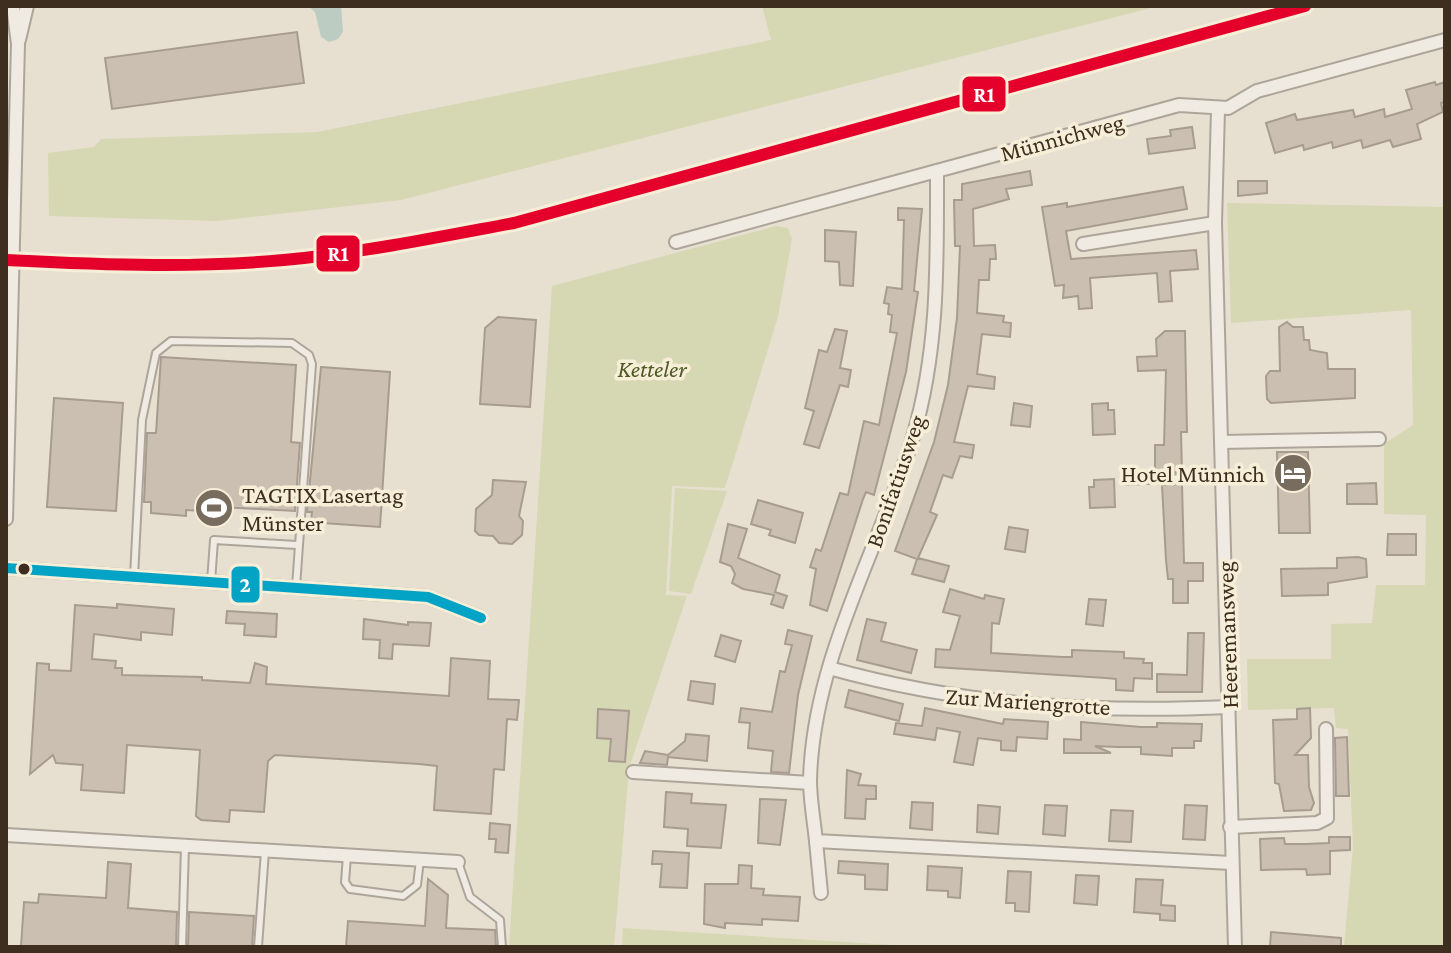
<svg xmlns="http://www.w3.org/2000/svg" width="1451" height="953" font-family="'Crimson Pro',serif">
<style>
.green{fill:#d6d7b3}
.water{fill:#bcccc2}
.building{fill:#cbbfb2;stroke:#a89c90;stroke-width:2}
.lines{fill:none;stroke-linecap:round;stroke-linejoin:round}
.service-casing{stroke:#ada599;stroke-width:10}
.minor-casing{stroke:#ada599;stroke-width:16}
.service{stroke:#efebe3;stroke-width:6}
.minor{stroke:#efebe3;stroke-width:12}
.bus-1-casing{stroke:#f7eed8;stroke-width:16}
.bus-1{stroke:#03a3c5;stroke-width:10}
.rail-1-casing{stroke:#f7eed8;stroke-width:18}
.rail-1{stroke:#e4002b;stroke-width:12}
.bus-dot{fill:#3d2e20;stroke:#f7eed8;stroke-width:3}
.labels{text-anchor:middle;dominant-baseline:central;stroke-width:7;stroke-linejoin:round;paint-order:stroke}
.street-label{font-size:24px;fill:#3d2e20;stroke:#f7eed8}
.park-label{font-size:24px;font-style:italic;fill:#4d5a26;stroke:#f7eed8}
.poi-label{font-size:24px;fill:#3d2e20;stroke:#f7eed8;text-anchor:end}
.line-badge{stroke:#f7eed8;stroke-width:3}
.badge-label{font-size:22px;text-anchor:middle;font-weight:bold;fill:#fff}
</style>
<rect width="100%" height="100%" fill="#e7e0d1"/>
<g class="green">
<polygon points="762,6 1159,6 401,200 217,221 49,216 48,153 94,147 101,139 317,132 771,40"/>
<polygon points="1227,203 1445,207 1445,947 1344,947 1353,847 1348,729 1336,728 1334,708 1248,710 1247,659 1331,659 1331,624 1372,623 1376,585 1425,585 1426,515 1384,514 1384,444 1413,425 1411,310 1231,323"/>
<polygon points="776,226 788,228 792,239 778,317 725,488 672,486 666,595 687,596 629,768 614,947 509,947 552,286"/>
<polygon points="675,488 727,491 691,594 669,591"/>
<polygon points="623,928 927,947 622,947"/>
</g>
<polygon class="water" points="308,6 341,6 343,32 338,39 329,42 321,37 315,12"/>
<g class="building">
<polygon points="297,32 304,83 112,109 105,58"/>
<polygon points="1435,82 1436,85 1445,82 1445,102 1441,103 1443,112 1417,124 1421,139 1393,147 1390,140 1363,148 1361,140 1333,148 1332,142 1304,150 1303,145 1275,153 1266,123 1295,114 1297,120 1353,110 1355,117 1384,109 1385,117 1412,109 1406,90"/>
<polygon points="1192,127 1195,148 1149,154 1147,139 1171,136 1170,130"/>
<polygon points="1030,171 1032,185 1006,189 1009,199 973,209 974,246 995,245 996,259 990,259 989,280 979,280 977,313 1004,316 1003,322 1011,323 1010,337 982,334 977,374 995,377 994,389 968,386 954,442 974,445 972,458 960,456 952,478 943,475 930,512 937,515 918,558 949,566 944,582 912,574 917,559 895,551 934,442 948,385 957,318 960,246 955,246 954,200 962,200 962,184"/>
<polygon points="1238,181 1267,181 1267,193 1238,196"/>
<polygon points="1183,187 1187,209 1066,231 1071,259 1196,250 1198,269 1170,271 1172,301 1159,302 1157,273 1090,278 1092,308 1079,309 1078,296 1063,298 1064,285 1055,286 1042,207 1067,203 1067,207"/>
<polygon points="898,208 922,209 914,291 918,292 906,372 874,495 866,492 863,499 827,611 810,605 816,569 810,567 816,549 821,551 840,493 848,495 864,421 879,425 897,333 890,332 892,315 888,314 889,304 884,303 887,287 902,289 904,220 898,220"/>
<polygon points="825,230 856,232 853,286 840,285 839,262 825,261"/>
<polygon points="498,317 536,320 530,407 480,404 485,328"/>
<polygon points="1287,322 1293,327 1303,327 1304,340 1309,340 1310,350 1327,353 1328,369 1355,369 1355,398 1271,403 1267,399 1266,376 1270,371 1280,371 1279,327"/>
<polygon points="835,329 847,331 840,368 851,370 848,387 840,385 819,448 804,444 814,411 805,408 819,350 827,352"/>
<polygon points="1165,331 1185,331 1187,432 1181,432 1182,472 1155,474 1155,445 1164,445 1166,370 1138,371 1137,357 1157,356 1156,339"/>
<polygon points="161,357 296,365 291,442 300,443 295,511 220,507 220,512 186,510 186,516 151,513 151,502 144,502 147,433 156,433"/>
<polygon points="321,367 390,372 380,527 322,523 311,520 312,512 307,512"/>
<polygon points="54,398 123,403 116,511 47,507"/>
<polygon points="1014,403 1032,406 1030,427 1011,425"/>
<polygon points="1108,403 1108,410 1114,410 1115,434 1093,435 1092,404"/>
<polygon points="1277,452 1308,452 1310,533 1279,533"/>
<polygon points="1114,479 1115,507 1090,508 1089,487 1094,487 1094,480"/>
<polygon points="493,480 526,482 519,516 523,521 522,535 512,544 499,543 493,536 479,535 475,531 476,509 492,495"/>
<polygon points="1376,483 1377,504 1347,504 1347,484"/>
<polygon points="1182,484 1184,563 1203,563 1203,581 1188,581 1188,603 1173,603 1173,579 1168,579 1166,560 1162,485"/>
<polygon points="758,500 803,513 795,543 769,535 771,530 751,524"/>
<polygon points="728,524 747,529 738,558 780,575 775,592 787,596 783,608 771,604 774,595 743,589 732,583 735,574 731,566 720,562"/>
<polygon points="1009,527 1028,530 1025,552 1005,549"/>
<polygon points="1388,534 1416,534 1416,555 1387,555"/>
<polygon points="1358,557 1366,559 1367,577 1328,583 1328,595 1282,596 1281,569 1337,568 1337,558"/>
<polygon points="950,589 984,599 985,595 1004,599 999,624 992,623 991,653 1063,657 1072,657 1072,650 1124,652 1124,658 1144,659 1143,663 1152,663 1152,679 1134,678 1133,691 1116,690 1116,679 1106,678 935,667 936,649 950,650 960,616 943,612"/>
<polygon points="1089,599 1106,600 1103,626 1086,624"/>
<polygon points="117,604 174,609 172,635 141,632 141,640 94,634 92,659 116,661 115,668 122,668 122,675 202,677 202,680 250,683 255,663 267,667 266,684 449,696 451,658 490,661 488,699 519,700 517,720 507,719 504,770 494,769 491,814 434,810 437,766 419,764 275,755 268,761 264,812 230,810 229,822 201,820 196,816 200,750 127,745 124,793 81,790 83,765 56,763 53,755 30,774 37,663 49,664 49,670 71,671 75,605 117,608"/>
<polygon points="227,611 277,614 276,637 244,635 245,624 226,623"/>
<polygon points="364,619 408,625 408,622 431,623 429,646 393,644 392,659 379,658 380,640 363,639"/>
<polygon points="867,619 886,623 881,641 917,650 911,673 857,660"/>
<polygon points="788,630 812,636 798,695 789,773 771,772 773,751 748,748 750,723 739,722 741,708 772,712 779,676 780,671 785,672 792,645 785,644"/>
<polygon points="1188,633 1204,633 1202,692 1157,692 1157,674 1187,675"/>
<polygon points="721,635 741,641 735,662 715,656"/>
<polygon points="691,681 715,684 713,704 688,700"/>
<polygon points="849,690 903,704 899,721 845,707"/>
<polygon points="925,708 1003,724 1004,719 1048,722 1047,739 1017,737 1016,751 1001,750 1001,741 978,738 973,765 954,762 960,732 937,728 935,740 894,734 896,723 922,726"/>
<polygon points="1310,708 1311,738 1295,755 1308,755 1309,787 1314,803 1311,810 1284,811 1279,784 1275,783 1273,720 1297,719 1297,709"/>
<polygon points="598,709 629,711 625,762 609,761 611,739 597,738"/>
<polygon points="1081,722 1141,727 1157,727 1157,723 1202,724 1201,741 1194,741 1194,748 1172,748 1172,756 1141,754 1141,747 1117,747 1095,746 1111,753 1064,753 1064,739 1081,740"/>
<polygon points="686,734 709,736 707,761 668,757 667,765 640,763 645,751 668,755 685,741"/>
<polygon points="1347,737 1349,796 1336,796 1335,738"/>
<polygon points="847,770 861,774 858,785 876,786 876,799 866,799 865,819 845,818"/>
<polygon points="666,792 692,794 691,803 726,805 721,848 687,846 688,829 664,827"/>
<polygon points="760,799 786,800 780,845 758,843"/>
<polygon points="912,802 933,803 932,830 910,828"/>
<polygon points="978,805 1000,807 998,834 977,832"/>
<polygon points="1045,805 1067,806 1065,836 1043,834"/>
<polygon points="1185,805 1207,806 1205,840 1183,839"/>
<polygon points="1111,810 1133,811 1131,842 1109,841"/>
<polygon points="490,823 510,825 508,853 495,852 496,839 489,839"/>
<polygon points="1329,837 1350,837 1350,850 1330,851 1330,874 1307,875 1306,869 1261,870 1260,839 1284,838 1285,844 1306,844 1329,843"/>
<polygon points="653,851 689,853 687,888 660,887 662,864 652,864"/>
<polygon points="839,861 888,864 887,890 865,889 865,875 838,873"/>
<polygon points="108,862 131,864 128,908 177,912 176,947 21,946 24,902 38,903 39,894 106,898"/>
<polygon points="739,865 752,866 751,888 764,889 763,895 800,897 798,921 762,919 762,925 725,923 725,928 704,924 705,884 738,884"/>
<polygon points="928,866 962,868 960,898 948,897 948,891 927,890"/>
<polygon points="1008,871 1031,872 1029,912 1015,911 1015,903 1006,903"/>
<polygon points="1076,875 1099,876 1097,905 1074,903"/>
<polygon points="428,879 448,895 446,928 495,930 496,947 346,947 348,921 425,926"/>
<polygon points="1136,879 1163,880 1161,905 1175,906 1175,921 1160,920 1160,914 1134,912"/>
<polygon points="189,912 254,916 252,947 188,947"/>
<polygon points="1271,932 1341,938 1341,947 1270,947"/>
</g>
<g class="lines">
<defs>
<g id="service">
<polyline points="1127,481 1222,476"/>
<polyline points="134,577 142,420 156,353 171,341 292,343 309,355 312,364 296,587"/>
<polyline points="211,582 214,540 297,545"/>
<polyline points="347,856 345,882 350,889 403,896 417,885 420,860"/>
<polyline points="458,862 470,897 500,920 502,947"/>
<polyline points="182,947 185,846"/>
<polyline points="258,947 265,851"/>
</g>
<g id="minor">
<polyline points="19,40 27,6"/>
<polyline points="1218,109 1215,223 1235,947"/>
<path d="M937 171C937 261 939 349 913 437 879 551 813 658 810 780 810 800 814 821 816 841L1231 863"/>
<polyline points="676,242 1179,105 1228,108 1257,91 1445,40"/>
<polyline points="1083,244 1215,223"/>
<polyline points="1221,442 1379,439"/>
<polyline points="6,519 18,44 13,6"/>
<polyline points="6,568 428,597 481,618"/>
<path d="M829 668C966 706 1089 713 1230 707"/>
<polyline points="633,772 810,783"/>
<polyline points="1230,827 1317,823 1327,818 1326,729"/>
<polyline points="6,835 458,862"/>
<polyline points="816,841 821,893"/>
</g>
</defs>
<use href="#service" class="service-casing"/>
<use href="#minor" class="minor-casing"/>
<use href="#service" class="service"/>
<use href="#minor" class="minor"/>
<defs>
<polyline id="bus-1" points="6,568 428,597 481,618"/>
</defs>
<use href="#bus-1" class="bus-1-casing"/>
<use href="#bus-1" class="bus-1"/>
<defs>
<path id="rail-1" d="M6 260C104 265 206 269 304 258 375 250 444 236 514 223L1305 6"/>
</defs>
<use href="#rail-1" class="rail-1-casing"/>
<use href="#rail-1" class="rail-1"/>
</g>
<defs>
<symbol id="hotel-disc" viewBox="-11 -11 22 22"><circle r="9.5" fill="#786c5e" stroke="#f7eed8"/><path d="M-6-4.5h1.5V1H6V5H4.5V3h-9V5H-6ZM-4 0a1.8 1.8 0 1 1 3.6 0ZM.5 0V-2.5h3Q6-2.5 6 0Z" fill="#fff"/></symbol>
<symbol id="stadium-disc" viewBox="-11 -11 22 22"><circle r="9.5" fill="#786c5e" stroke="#f7eed8"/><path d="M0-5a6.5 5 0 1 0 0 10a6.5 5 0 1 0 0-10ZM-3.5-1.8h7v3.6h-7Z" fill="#fff"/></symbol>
</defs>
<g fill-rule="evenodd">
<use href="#hotel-disc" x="1271" y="451" width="44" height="44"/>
<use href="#stadium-disc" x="192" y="486" width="44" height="44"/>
</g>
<circle class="bus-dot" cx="24" cy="569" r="7"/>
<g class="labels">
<g class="street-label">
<text transform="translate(1062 137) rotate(-15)">Münnichweg</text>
<text transform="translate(895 481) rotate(-71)">Bonifatiusweg</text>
<text transform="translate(1227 635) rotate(-92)">Heeremansweg</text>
<text transform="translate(1028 701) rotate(4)">Zur Mariengrotte</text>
</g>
<g class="park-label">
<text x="652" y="368">Ketteler</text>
</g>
<g class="poi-label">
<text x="1265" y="473">Hotel Münnich</text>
<text x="242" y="494" text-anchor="start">TAGTIX Lasertag<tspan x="242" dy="28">Münster</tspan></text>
</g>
</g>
<g class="line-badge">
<rect x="961" y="75" width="46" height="38" rx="8" fill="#e4002b"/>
<rect x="315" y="234" width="46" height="39" rx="8" fill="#e4002b"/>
<rect x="230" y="565" width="31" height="39" rx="8" fill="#03a3c5"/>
</g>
<g class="badge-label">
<text x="984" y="102">R1</text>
<text x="338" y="261">R1</text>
<text x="245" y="592">2</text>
</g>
<rect width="1451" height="953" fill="none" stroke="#3d2e20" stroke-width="16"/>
</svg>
